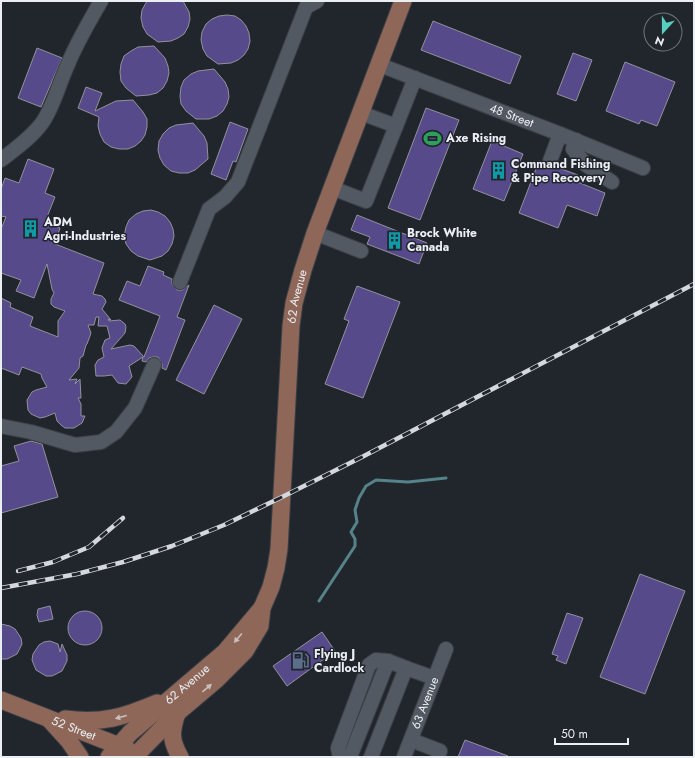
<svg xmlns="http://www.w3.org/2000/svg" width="695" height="758" font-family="Jost,sans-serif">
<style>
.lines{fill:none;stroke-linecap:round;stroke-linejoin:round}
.stream{stroke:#568289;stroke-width:3}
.building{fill:#564a8a;stroke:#92919b}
.minor-casing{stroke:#3c4046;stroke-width:16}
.major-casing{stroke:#3c4046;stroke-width:19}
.minor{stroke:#535962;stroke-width:14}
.major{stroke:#8e6759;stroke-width:17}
.rail-casing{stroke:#d4d8dd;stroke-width:4.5}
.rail{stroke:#21262d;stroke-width:3;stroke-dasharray:9;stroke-linecap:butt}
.oneway{fill:#cabfbd}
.labels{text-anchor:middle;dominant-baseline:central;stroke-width:3;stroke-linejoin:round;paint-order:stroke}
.street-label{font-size:12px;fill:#ebeef3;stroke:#21262d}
.poi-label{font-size:12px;font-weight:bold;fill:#ebeef3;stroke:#21262d;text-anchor:start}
</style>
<rect width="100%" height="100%" fill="#21262d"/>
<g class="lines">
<polyline class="stream" points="319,601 355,546 355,539 351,532 357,522 355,510 359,498 366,486 376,480 408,482 446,478"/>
</g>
<g class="building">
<polygon points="147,1 183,1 189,12 190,19 188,27 184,34 178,38 171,41 158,42 147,34 143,27 141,18 142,10"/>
<polygon points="227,15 235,16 241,20 246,26 249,33 250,41 248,49 244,55 238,60 231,63 218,64 207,56 203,49 201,40 202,32 206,24 212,19 219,16"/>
<polygon points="433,21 521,56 510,84 421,50"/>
<polygon points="154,46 165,58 168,66 169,73 167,81 163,88 157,93 149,95 136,96 126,88 121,81 120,72 121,64 124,56 131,51 138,47"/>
<polygon points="37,48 62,58 41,107 18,98"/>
<polygon points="573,53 592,60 576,101 557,94"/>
<polygon points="625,62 675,82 657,126 641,120 639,124 606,111"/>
<polygon points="214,69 225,82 228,89 229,97 227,104 223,111 217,116 209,119 196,119 186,111 181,104 180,96 181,87 184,80 191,74 198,71"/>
<polygon points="86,87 102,93 95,111 116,101 133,100 143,112 147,119 147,127 145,135 141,141 135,146 128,149 119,149 111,147 104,142 100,134 98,126 99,117 78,108"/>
<polygon points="426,108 459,120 420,220 388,208"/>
<polygon points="230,122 248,129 236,162 233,161 226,180 211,174"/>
<polygon points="193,123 204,136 207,143 208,159 195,170 188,173 179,173 171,171 164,165 160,158 158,150 159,141 163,134 169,128 176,125"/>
<polygon points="492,141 523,154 504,201 473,189"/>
<polygon points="28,159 54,169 45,193 55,197 45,222 60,228 55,244 104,263 93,294 102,296 105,299 106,302 102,309 111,320 108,319 109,321 120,320 125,324 126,327 125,333 111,349 130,345 134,346 144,357 160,316 119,300 127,281 140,286 148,266 164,272 163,275 172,279 172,284 177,290 182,290 189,285 177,317 185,320 166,370 162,368 162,364 158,357 153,357 149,358 146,362 142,361 143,357 129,366 132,377 126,384 118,383 112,375 104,376 96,376 95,365 98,360 104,357 102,348 105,340 110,338 107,326 98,326 99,317 96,317 94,325 88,325 91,333 87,344 86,345 83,356 80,358 79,368 69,380 77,379 75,384 80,379 81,398 78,398 81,404 81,416 85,416 82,423 74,428 65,428 61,425 57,421 55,413 45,417 40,418 31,414 28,410 27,400 32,392 36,390 47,387 42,378 41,374 22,367 19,375 1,368 1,298 11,303 10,307 33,317 30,326 58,337 58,321 65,311 54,307 51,304 51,299 54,293 52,289 47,264 34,298 16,291 21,280 1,273 1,229 6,217 1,216 1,189 5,178 19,183"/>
<polygon points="539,161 542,162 543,166 547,169 552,169 556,167 578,175 575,181 605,193 597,216 567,205 558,228 519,213"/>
<polygon points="151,210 158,212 165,216 170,222 173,229 174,236 172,244 168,251 162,256 150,260 138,256 131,251 126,244 124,236 126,227 129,220 136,214 143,211"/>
<polygon points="357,215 427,243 419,264 367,244 370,237 351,230"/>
<polygon points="357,286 400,302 363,398 325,384 349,321 344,319"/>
<polygon points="214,305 242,319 204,394 176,380"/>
<polygon points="31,441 42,444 58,497 1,513 1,466 19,461 14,446"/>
<polygon points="640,574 685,591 645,694 600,677"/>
<polygon points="50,606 53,619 39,622 37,615 38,609"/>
<circle cx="85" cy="628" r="17"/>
<polygon points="567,613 583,618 566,664 556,660 558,656 552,654"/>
<polygon points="1,624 10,626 15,629 21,638 22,644 17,654 7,659 1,659"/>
<polygon points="322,632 335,651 287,686 273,666"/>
<polygon points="50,641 58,644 60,652 62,644 67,655 67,661 62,671 52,676 46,676 36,670 32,660 33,654 39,645 44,642"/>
<polygon points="465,740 508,756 507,757 458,757"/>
</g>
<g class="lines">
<defs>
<g id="minor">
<path id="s1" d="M380 65 560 134 643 168"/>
<polyline points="396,126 415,78"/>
<polyline points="576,140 573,149 586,165 612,182"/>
<path d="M1 160C15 149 31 138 42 123 54 106 59 83 68 64 77 42 89 22 101 1"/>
<polyline points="550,161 560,134"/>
<polyline points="332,188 366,201 396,126 361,113"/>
<polyline points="315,233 361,251"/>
<polyline points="180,282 209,209 225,197 238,182 306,7 317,1"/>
<polyline points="1,426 31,432 75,445 101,442 116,432 135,408 154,365"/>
<polyline points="411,740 440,751 438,757"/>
<polyline points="340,757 338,748 369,665 376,660 388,661"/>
<polyline points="350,757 388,661 406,668"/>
<polyline points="371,757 406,668 434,678"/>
<path id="s2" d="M404 757 446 649"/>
</g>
<g id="major">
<path id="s3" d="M1 700 127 749"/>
<path d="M177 713C171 732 170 739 180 757"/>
<path d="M65 719C102 724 124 717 157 703"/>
<polyline points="50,720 69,741 80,757"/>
<path id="s4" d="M109 757 130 733 225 652 262 608"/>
<path id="s5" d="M134 757 177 713 216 680 245 651 260 626 262 608 271 587 276 568 279 549 291 326 294 303 303 270 315 233 403 1"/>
</g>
</defs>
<use href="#minor" class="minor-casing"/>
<use href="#major" class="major-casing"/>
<use href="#minor" class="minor"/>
<use href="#major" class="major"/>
<defs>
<g id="rail">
<polyline points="18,571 53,562 89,547 123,518"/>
<polyline points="1,588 77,574 123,562 172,546 224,525 282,497 362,457 694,284"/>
</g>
</defs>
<use href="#rail" class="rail-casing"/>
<use href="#rail" class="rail"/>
</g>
<defs><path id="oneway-solid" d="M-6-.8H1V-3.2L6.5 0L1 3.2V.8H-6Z"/></defs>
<g class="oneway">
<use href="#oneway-solid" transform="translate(238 638) rotate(130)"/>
<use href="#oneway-solid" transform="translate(207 688) rotate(-40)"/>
<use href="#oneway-solid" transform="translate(121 717) rotate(165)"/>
</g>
<defs>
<symbol id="stadium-bare" viewBox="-9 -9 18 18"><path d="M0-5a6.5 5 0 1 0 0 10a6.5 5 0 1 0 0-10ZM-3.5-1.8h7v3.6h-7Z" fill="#2e9e5b" stroke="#21262d" stroke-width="2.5" paint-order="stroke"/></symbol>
<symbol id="building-bare" viewBox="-9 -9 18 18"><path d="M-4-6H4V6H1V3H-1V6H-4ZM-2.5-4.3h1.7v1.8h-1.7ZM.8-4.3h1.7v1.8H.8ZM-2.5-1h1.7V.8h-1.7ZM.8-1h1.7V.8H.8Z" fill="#0f9aa8" stroke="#21262d" stroke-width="2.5" paint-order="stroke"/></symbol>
<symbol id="fuel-bare" viewBox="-9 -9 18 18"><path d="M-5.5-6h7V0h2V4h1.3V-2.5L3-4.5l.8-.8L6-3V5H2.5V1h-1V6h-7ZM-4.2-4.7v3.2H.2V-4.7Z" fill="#5c6f8a" stroke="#21262d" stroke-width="2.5" paint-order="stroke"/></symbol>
</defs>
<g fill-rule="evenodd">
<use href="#stadium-bare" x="420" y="126" width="25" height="25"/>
<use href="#building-bare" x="486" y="158" width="25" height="25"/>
<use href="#building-bare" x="18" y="216" width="25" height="25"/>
<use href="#building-bare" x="382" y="228" width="25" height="25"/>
<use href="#fuel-bare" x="288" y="648" width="25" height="25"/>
</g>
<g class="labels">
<g class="street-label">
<text stroke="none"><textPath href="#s1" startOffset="141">48 Street</textPath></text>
<text stroke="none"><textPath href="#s5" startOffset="516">62 Avenue</textPath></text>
<text stroke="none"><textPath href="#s4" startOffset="107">62 Avenue</textPath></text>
<text stroke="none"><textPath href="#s2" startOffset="58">63 Avenue</textPath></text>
<text stroke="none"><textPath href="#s3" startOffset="78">52 Street</textPath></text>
</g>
<g class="poi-label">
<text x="446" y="138">Axe Rising</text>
<text x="511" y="164">Command Fishing<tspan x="511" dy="14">&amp; Pipe Recovery</tspan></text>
<text x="44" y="222">ADM<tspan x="44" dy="14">Agri-Industries</tspan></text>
<text x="407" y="233">Brock White<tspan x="407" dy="14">Canada</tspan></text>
<text x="314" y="654">Flying J<tspan x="314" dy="14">Cardlock</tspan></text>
</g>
</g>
<rect width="695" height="758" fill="none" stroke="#ebeef3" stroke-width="4"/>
<g transform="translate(663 32) rotate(201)"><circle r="19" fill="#21262d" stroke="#72767c"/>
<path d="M0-3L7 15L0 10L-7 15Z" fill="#58cebf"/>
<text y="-6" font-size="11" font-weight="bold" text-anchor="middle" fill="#ebeef3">N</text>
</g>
<path d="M555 738v6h73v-6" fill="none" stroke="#ebeef3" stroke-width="2"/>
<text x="561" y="738" font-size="12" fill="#ebeef3" stroke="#21262d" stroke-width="3" paint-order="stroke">50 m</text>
</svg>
